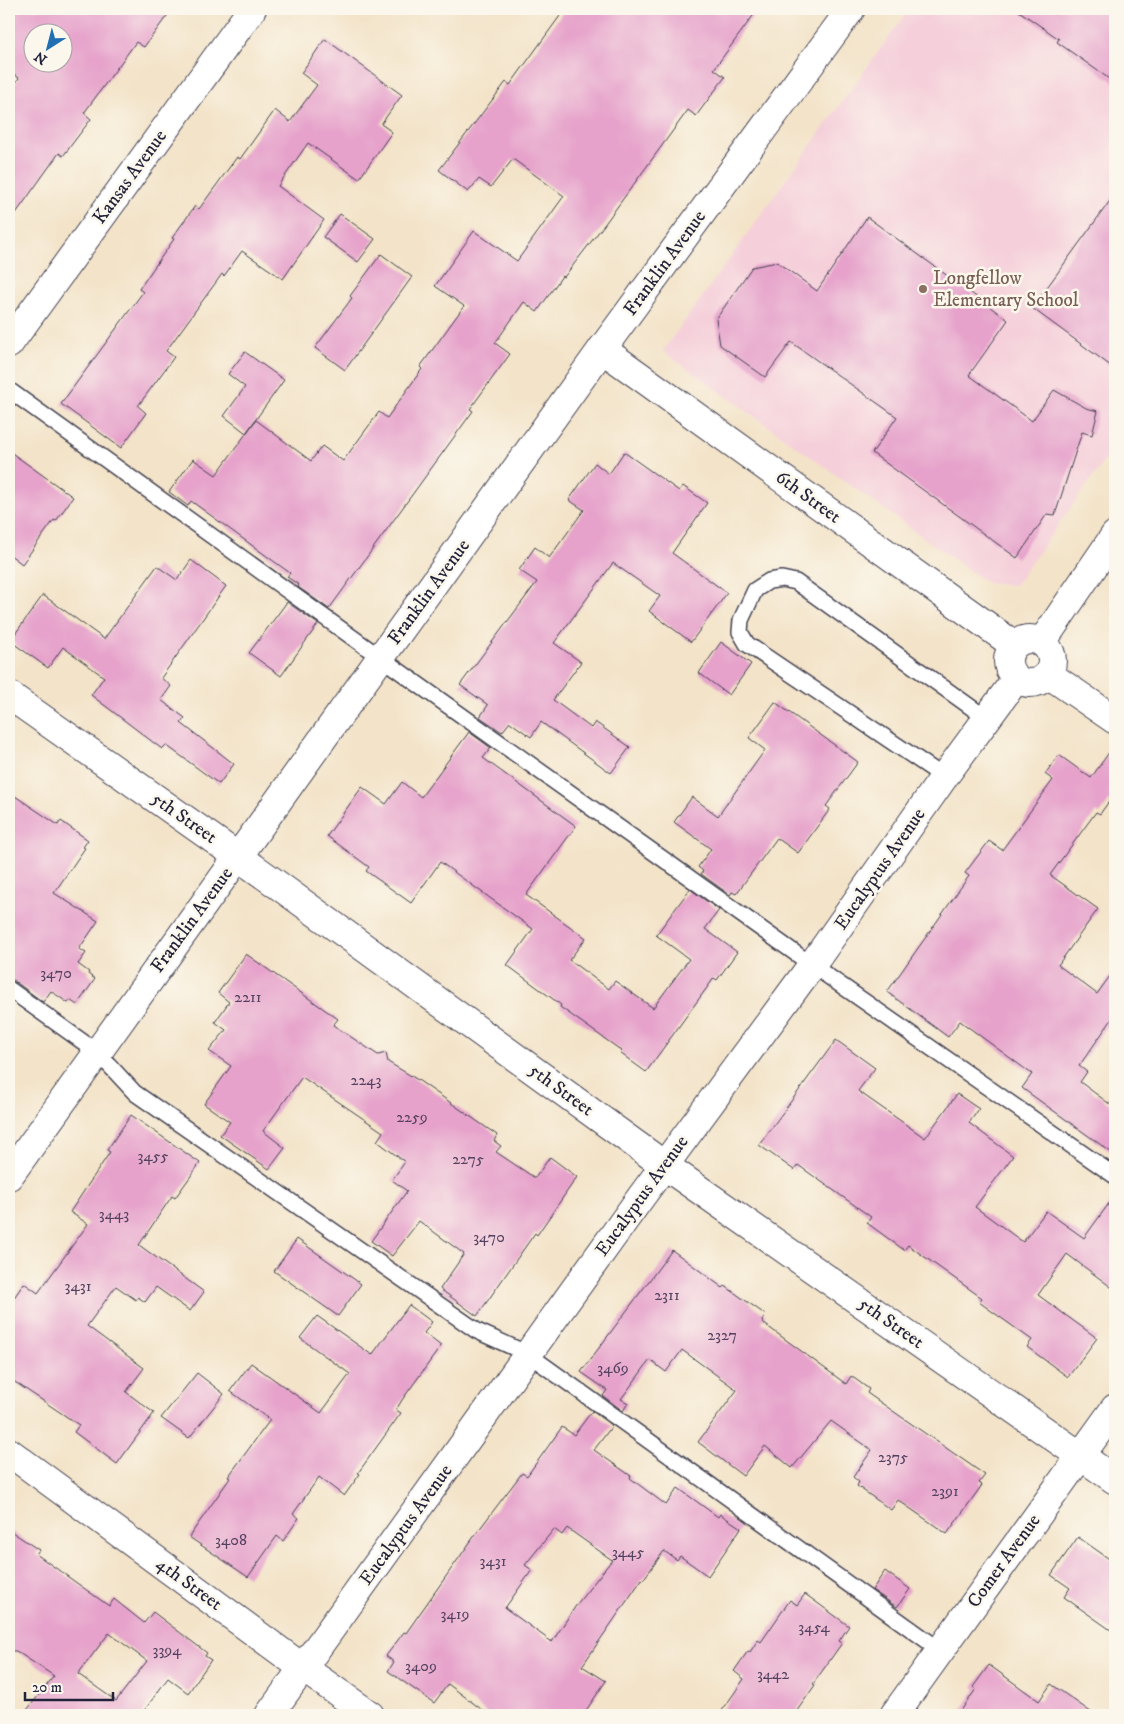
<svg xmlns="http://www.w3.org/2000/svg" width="1124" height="1724" font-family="'IM FELL DW Pica',serif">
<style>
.built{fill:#f5cfda}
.building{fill:#e6a2cb;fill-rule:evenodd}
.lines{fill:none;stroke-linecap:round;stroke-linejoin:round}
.lane-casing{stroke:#413f50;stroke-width:18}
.street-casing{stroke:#413f50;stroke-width:30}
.secondary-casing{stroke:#413f50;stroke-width:30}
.lane{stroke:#fff;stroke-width:15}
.street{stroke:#fff;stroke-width:28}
.secondary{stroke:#fff;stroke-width:28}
.education-dot{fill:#8d6e63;stroke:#fbf7ec;stroke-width:2}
.labels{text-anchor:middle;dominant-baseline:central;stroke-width:5;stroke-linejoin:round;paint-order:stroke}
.number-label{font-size:16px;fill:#53425f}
.street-label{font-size:19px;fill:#22223b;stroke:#fbf7ec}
.education-label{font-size:19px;fill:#785e54;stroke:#fbf7ec;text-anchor:start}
</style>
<rect width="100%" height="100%" fill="#fbf7ec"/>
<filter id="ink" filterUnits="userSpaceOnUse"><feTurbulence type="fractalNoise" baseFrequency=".02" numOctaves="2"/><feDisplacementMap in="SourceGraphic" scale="10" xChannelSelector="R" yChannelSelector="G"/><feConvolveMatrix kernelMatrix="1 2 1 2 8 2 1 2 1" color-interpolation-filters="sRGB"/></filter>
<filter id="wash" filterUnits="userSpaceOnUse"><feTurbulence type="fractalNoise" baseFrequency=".0096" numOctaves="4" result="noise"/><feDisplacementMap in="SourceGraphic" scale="20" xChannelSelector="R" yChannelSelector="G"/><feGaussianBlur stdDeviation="1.12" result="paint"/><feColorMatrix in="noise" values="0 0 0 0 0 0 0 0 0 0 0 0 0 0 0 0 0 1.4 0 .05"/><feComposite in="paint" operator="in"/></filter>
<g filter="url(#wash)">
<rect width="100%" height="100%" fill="#f3e3c8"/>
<polygon class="built" points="909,9 1115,9 1115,446 1015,585 987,583 663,351"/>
<g id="blocks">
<g class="building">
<path d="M9 9H172L144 47 136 42 84 113 91 119 63 156 59 153 9 223V93L19 78 9 70ZM32 32H62V62H32Z"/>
<polygon points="565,9 758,9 714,69 725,77 696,116 688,110 604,225 564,277 562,276 537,312 524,302 495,343 510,354 470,409 473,411 329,609 298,587 299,585 287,577 290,573 191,501 188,506 169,492 193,459 216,475 256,420 311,461 322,446 343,461 379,412 387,418 422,369 420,367 464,306 435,286 474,231 517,261 564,196 513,159 491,187 479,179 468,192 439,170 506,82 510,85"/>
<polygon points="1016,9 1115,9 1115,83 1057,42 1059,39"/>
<polygon points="325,39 402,95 381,124 392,132 359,179 308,143 278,186 324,220 283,279 242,251 224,276 222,274 166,351 174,357 138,406 146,413 121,448 61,404 143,292 139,289 174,239 172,238 195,206 199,209 237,157 240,159 275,110 290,122 317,85 301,73"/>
<polygon points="1115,194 1115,369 1032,308"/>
<polygon points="340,214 375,239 358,262 323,237"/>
<polygon points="867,217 1008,320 969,375 1032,421 1054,390 1086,408 1098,411 1092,435 1082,432 1055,515 1047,514 1017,558 872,453 897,417 791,342 765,377 720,345 716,319 752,267 777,262 817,291"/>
<polygon points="381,254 412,277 345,370 315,348 352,298 350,296"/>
<polygon points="245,352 284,380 246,433 224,416 245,387 228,374"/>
<polygon points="9,451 73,497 56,521 54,520 22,564 9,554"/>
<polygon points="624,452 679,491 683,486 707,503 672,553 727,593 691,642 649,611 660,596 613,563 554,643 581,662 553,700 591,728 595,722 630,747 611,773 541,722 531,737 510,722 502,732 480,717 488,705 460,685 537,582 519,570 535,547 549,558 584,510 569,500 595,463 609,474"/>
<polygon points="191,560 226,586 161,678 171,686 161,700 185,718 181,723 234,764 219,784 166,745 162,749 91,695 104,677 63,647 48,668 10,641 43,595 104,639 157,566 177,580"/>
<polygon points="287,602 318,624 281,676 249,653"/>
<polygon points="721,642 751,664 729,695 699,673"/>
<polygon points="775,702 858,762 826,806 830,809 798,853 777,838 736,894 732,892 730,895 701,874 703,871 698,867 711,849 674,822 692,797 718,816 765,750 749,738"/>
<polygon points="469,732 491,748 483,758 576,826 526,895 586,938 569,960 609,989 615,981 653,1008 689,959 656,935 690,889 719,910 705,929 737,952 717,980 714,978 646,1072 620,1053 622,1051 560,1007 561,1005 507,965 533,929 440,862 411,903 366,871 369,867 327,836 362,787 386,804 402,782 421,797"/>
<polygon points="1115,744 1115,793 1100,814 1096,812 1050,875 1098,909 1058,965 1097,994 1115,969 1115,1015 1079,1066 1087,1072 1080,1082 1115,1108 1115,1155 1022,1088 1032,1074 960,1021 948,1037 887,992 969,876 965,873 989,841 1002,850 1053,780 1045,774 1059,755 1091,778"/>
<polygon points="9,792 58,825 61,821 88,840 83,847 85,848 54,893 98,921 79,949 86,953 78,964 89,972 88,974 95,979 77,1005 70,1000 68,1003 51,991 43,1002 9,977"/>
<polygon points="246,954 338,1019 333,1025 378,1055 386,1053 388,1062 418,1080 497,1135 494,1141 501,1146 496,1152 535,1178 550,1157 577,1177 537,1235 535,1233 477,1316 440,1289 464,1254 419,1221 392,1256 371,1241 407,1191 392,1180 405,1162 377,1141 383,1132 302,1077 263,1131 285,1148 269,1169 220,1135 230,1122 204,1104 231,1066 209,1051 226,1030 215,1022 229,1002 218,993"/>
<polygon points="836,1040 875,1068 858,1091 925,1138 957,1094 979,1109 969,1123 1013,1156 975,1207 1023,1242 1046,1211 1084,1238 1115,1195 1115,1290 1067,1254 1038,1295 1097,1338 1068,1377 1027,1347 1032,1340 979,1302 982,1298 908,1245 904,1250 867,1223 871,1217 798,1165 794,1170 759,1145"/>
<polygon points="131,1115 200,1163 175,1198 172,1196 139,1245 204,1292 190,1311 156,1287 145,1302 138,1297 136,1300 116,1286 87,1326 144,1368 126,1392 154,1413 117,1464 74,1432 79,1425 9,1378 9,1305 24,1283 38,1293 88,1224 70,1212 110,1152 107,1150"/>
<polygon points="297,1239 361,1284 338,1316 274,1271"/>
<polygon points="672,1250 723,1288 725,1286 766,1315 762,1321 763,1323 846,1384 851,1376 869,1389 867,1393 985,1475 979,1483 982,1485 947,1534 898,1500 891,1510 857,1486 859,1482 853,1477 872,1450 831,1421 792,1468 765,1446 743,1476 698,1442 737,1390 682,1350 666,1372 650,1360 621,1399 628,1403 623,1411 603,1396 607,1390 581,1372"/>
<polygon points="409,1305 432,1322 424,1333 441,1346 402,1400 396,1410 401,1413 358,1473 360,1474 344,1496 319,1477 293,1514 299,1518 283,1541 277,1536 248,1577 189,1537 230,1478 228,1477 270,1420 230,1391 251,1363 321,1413 350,1374 300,1338 317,1316 372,1355"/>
<polygon points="197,1373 224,1394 189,1438 161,1418"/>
<path d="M592 1411 612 1426 594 1450 631 1476 630 1478 666 1505 678 1488 718 1517 720 1514 741 1528 708 1576 680 1556 677 1560 664 1551 643 1580 642 1579 582 1666 606 1681 583 1715H489L448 1684 434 1703 388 1671 394 1662 386 1656 404 1632 406 1633 478 1531 522 1473 527 1476 562 1427 574 1435ZM567 1528 612 1560 577 1604 552 1642 505 1608 532 1570 525 1565 554 1529 562 1535Z"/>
<path d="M9 1530 39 1550 36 1554 109 1606 114 1599 144 1623 153 1612 207 1653 205 1656 211 1660 188 1693 168 1678 141 1715H23L54 1676 16 1651H9ZM109 1633 147 1661 116 1701 78 1674Z"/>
<polygon points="1078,1537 1115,1563 1115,1633 1064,1597 1070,1588 1051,1575"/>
<polygon points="885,1571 910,1589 897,1607 872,1590"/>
<polygon points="805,1594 849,1626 839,1641 842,1643 813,1684 815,1685 794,1715 719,1715 744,1679 734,1671 748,1651 750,1652 758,1640 761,1642 790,1600 797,1605"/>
<polygon points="989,1665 1039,1701 1051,1684 1095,1715 958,1715 976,1689 973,1687"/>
</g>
</g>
</g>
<g filter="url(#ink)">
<use href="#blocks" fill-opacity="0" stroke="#413f50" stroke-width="1"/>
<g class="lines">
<defs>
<g id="lane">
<polyline points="9,390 381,658 812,965 1115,1176"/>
<polyline points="944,777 747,644 740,632 741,620 755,590 769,581 782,579 796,582 986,718"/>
<polyline points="9,989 97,1052 135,1093 477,1331 528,1354 940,1650"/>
</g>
<g id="street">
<polyline points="602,349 1014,645"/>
<circle cx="1030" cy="661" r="22"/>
<polyline points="1042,642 1115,535"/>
<polyline points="1048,674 1115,720"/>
<polyline points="9,695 271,880 664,1165 1115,1480"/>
<polyline points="9,1176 602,349 851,9"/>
<polyline points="9,1452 303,1668 370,1715"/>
<polyline points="269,1715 641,1197 812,965 944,777 1016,679"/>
<polyline points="894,1715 1115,1408"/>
</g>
<polyline id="secondary" points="9,344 252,9"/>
</defs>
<use href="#lane" class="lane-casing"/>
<use href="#street" class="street-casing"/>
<use href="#secondary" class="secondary-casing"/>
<use href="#lane" class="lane"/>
<use href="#street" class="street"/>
<use href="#secondary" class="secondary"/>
</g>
</g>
<circle class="education-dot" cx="923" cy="289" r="5"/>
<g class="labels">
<g class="number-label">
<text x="56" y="973">3470</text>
<text x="248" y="997">2211</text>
<text x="366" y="1080">2243</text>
<text x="412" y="1117">2259</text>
<text x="153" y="1156">3455</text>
<text x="468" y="1159">2275</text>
<text x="114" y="1214">3443</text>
<text x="489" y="1237">3470</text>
<text x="78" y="1286">3431</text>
<text x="667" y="1295">2311</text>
<text x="722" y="1335">2327</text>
<text x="613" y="1368">3469</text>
<text x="893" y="1457">2375</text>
<text x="945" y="1491">2391</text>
<text x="231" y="1540">3408</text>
<text x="628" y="1552">3445</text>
<text x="493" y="1561">3431</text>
<text x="455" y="1614">3419</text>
<text x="814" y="1627">3454</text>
<text x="167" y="1650">3394</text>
<text x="421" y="1666">3409</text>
<text x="773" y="1674">3442</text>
</g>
<g class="street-label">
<text transform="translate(130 177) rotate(-54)">Kansas Avenue</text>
<text transform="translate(665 263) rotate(-54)">Franklin Avenue</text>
<text transform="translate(808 497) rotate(36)">6th Street</text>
<text transform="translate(429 592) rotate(-54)">Franklin Avenue</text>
<text transform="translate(184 818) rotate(35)">5th Street</text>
<text transform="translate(880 869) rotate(-55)">Eucalyptus Avenue</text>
<text transform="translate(192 920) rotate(-54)">Franklin Avenue</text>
<text transform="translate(561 1090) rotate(36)">5th Street</text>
<text transform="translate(642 1196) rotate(-54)">Eucalyptus Avenue</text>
<text transform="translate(891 1323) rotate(35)">5th Street</text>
<text transform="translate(406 1525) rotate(-54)">Eucalyptus Avenue</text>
<text transform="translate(1004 1561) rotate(-54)">Comer Avenue</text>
<text transform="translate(189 1584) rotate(36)">4th Street</text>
</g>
<g class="education-label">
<text x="933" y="278">Longfellow<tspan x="933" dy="22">Elementary School</tspan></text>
</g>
</g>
<rect width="1124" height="1724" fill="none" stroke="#fbf7ec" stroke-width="30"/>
<g transform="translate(48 48) rotate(216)"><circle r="24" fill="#fbf7ec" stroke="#a4a2a5"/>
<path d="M0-4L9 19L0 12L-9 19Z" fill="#1f6fb2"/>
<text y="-8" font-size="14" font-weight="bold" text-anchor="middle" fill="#22223b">N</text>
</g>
<path d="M25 1692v8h88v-8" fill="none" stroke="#22223b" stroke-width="2.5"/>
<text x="32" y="1692" font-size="15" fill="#22223b" stroke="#fbf7ec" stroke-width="4" paint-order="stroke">20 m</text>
</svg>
